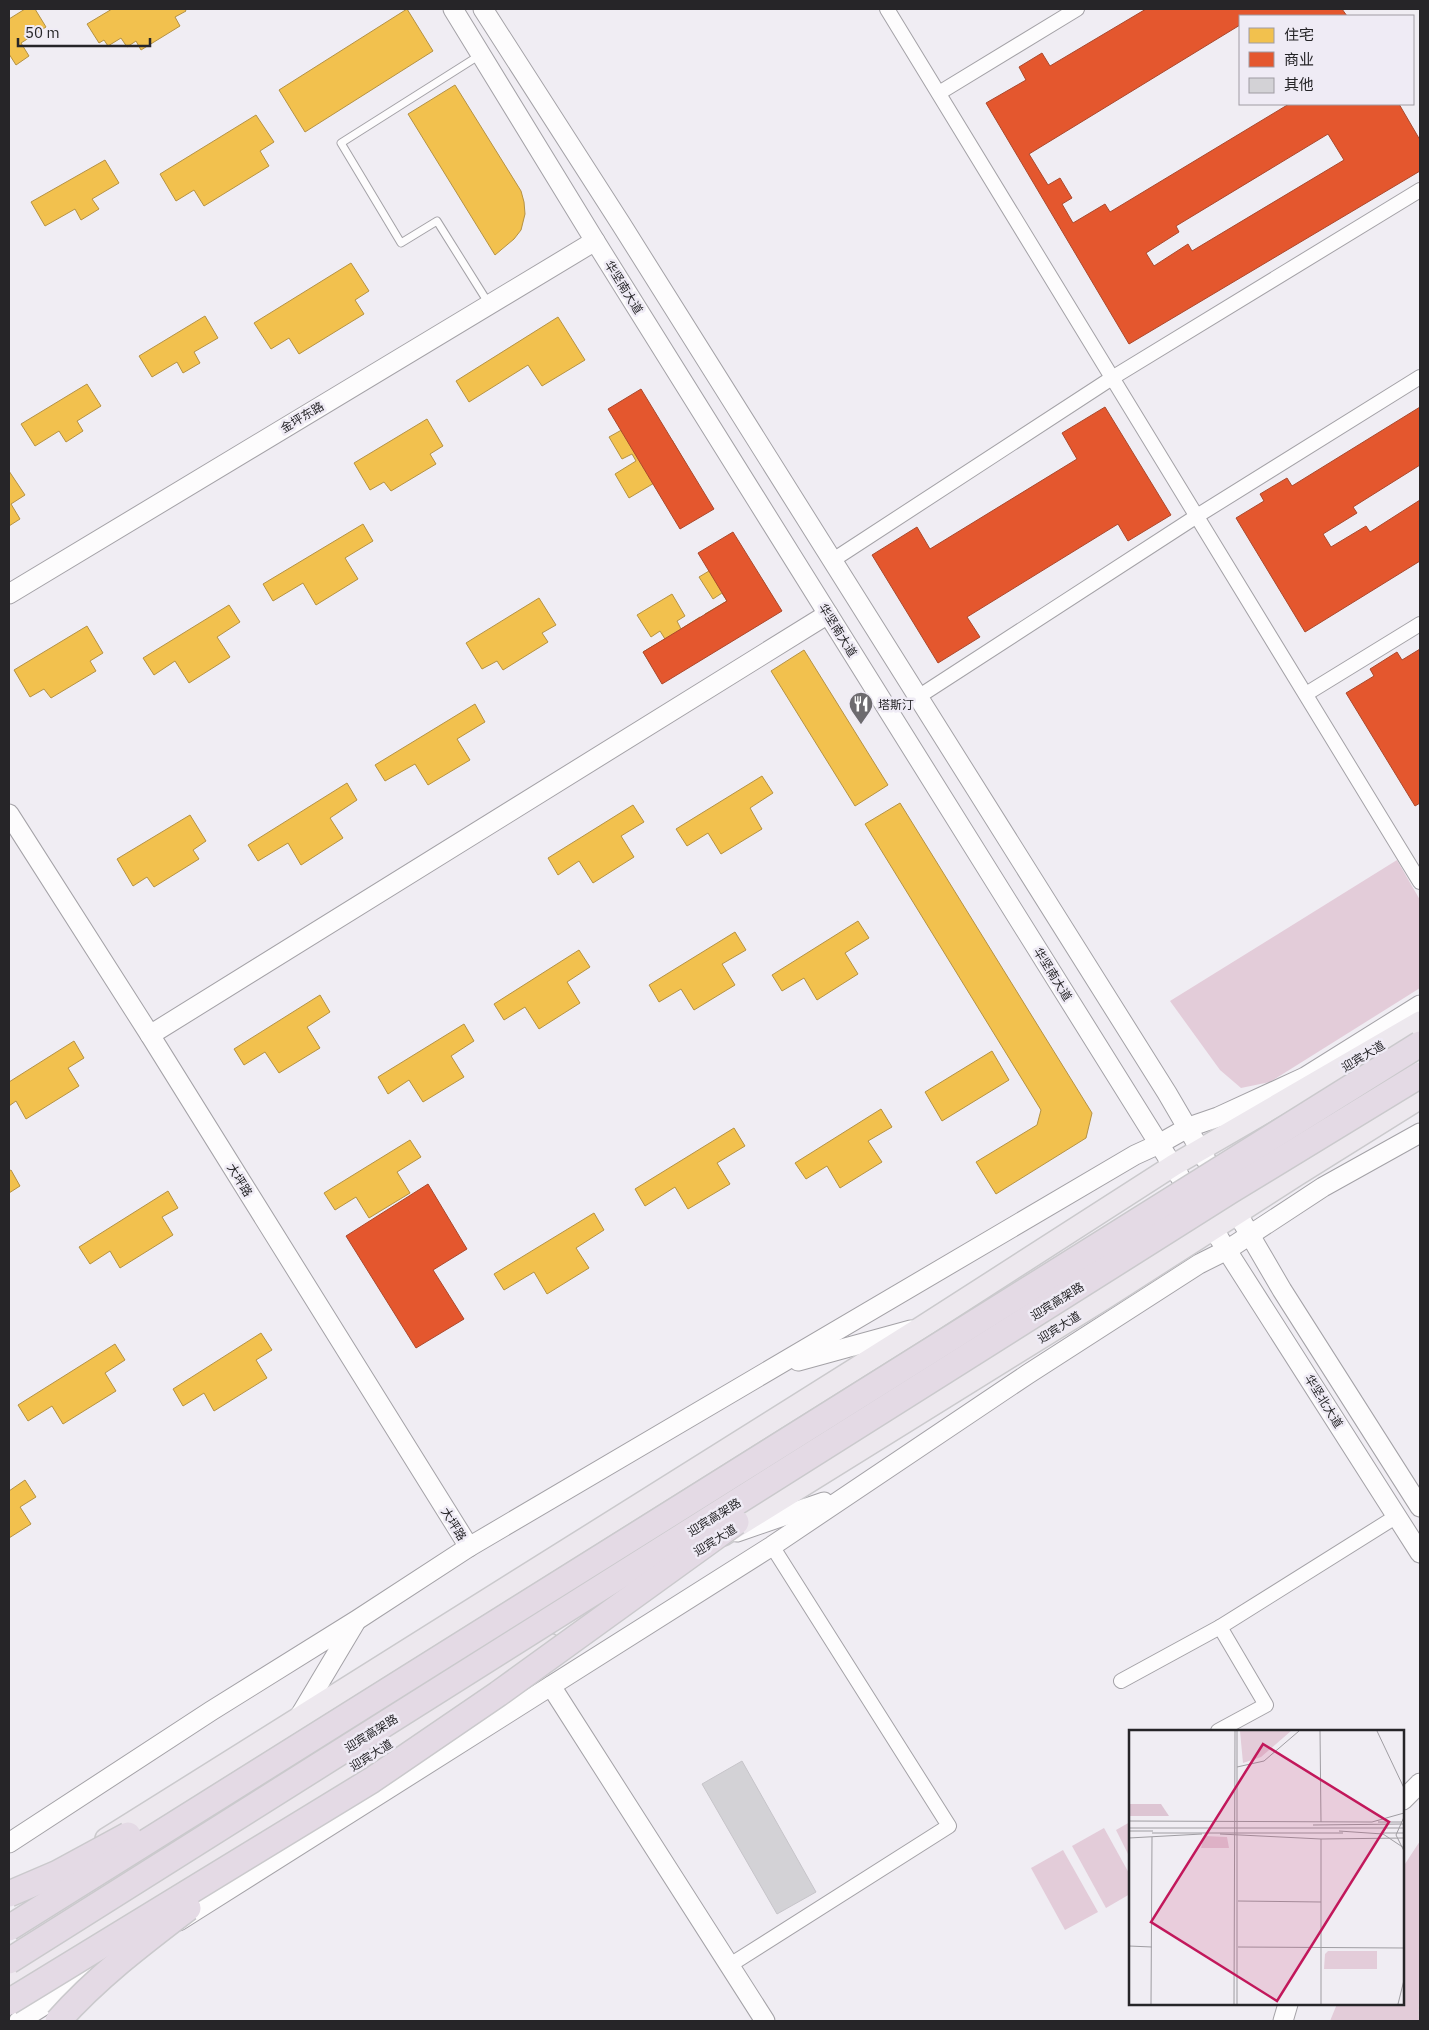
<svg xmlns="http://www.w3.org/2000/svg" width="1429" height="2030" font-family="'IBM Plex Sans','Noto Sans SC',sans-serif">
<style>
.green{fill:#e3ccd9}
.homes{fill:#f2c14e;stroke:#b59243}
.shops{fill:#e4572e;stroke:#ab482c;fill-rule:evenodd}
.building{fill:#d3d2d6;stroke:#c6c4c9}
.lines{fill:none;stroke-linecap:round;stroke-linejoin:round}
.lane-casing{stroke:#a4a2a7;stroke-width:9}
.street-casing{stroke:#a4a2a7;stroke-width:16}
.secondary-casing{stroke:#a4a2a7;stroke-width:21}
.primary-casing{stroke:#cac9cc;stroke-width:24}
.path{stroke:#dbdadc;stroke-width:3;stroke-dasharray:2.5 2.5;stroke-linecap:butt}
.lane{stroke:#fdfcfd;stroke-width:7}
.street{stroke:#fdfcfd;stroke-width:14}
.secondary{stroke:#fdfcfd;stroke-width:19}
.primary{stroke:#ede8ee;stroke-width:21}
.highway-bridge-casing{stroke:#cac9cc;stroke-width:28;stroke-linecap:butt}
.highway-bridge{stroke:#e4dae5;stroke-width:25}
.labels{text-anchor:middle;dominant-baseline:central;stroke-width:5;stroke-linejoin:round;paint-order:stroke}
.street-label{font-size:12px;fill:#262528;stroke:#efebf5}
.poi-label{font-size:12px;fill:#262528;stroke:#efebf5;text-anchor:start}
.inset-road{fill:none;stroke:#9f9da2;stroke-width:1}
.view{fill:#c2185b;fill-opacity:0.15;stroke:#c2185b;stroke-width:2.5}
.inset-edge{fill:none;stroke:#262528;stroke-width:2.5}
</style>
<rect width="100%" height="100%" fill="#f0edf3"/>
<g class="green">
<polygon points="1397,860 1420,900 1420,988 1270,1082 1241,1088 1220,1070 1170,1001"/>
<polygon points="1130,1822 1130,1858 1116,1830"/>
<polygon points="1104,1828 1130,1875 1130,1894 1106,1908 1072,1846"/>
<polygon points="1420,1841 1420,2021 1330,2021 1337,2004 1403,2004 1403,1867"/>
<polygon points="1063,1850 1098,1912 1065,1930 1031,1868"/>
</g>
<g class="homes">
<polygon points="25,9 35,9 46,27 21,43 29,56 16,65 9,54 9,19"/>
<polygon points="112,9 185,9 186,11 175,17 180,26 141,50 136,41 127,47 121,38 108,46 104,40 99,43 87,24"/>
<polygon points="407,9 433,51 305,132 279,90"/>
<polygon points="455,85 521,191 524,202 525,214 521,230 514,239 495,255 408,114"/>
<polygon points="256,115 274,142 260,151 269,166 204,206 194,190 176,201 160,174"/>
<polygon points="105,160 119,183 92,199 99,209 81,220 75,209 45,226 31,202"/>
<polygon points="351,263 369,291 355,300 364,314 299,354 289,338 271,349 254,323"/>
<polygon points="205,316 218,338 194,352 200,363 183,373 177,362 152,377 139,356"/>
<polygon points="558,317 585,360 542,386 528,365 469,402 456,381"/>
<polygon points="87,384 101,406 77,421 83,431 66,442 59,431 35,446 21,424"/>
<polygon points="645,417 657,438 648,444 653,452 672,440 686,464 629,498 615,474 636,461 632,454 622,459 609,437"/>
<polygon points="427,419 443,446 430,454 436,464 391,491 384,482 370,490 354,463"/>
<polygon points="9,471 25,495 11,504 20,519 9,526"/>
<polygon points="363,524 373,541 345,558 358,579 316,605 303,583 273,601 263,584"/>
<polygon points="734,556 747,578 738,583 743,591 762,579 776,603 720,637 705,614 727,601 722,593 713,599 699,577"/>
<polygon points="672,594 685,616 677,621 681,629 700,617 714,641 658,675 643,652 665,639 660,631 651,637 637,615"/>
<polygon points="539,598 556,625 542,633 548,642 503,670 497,661 482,669 466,643"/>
<polygon points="229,605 240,622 217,637 230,657 189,683 175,661 154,675 143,658"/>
<polygon points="87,626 103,653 90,661 96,671 51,698 44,689 30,697 14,670"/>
<polygon points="804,650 888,785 855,806 771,671"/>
<polygon points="475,704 485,722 457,739 470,760 428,785 415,764 385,781 375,765"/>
<polygon points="762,776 773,793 750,808 762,829 721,854 708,833 687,846 676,829"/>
<polygon points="347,783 357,800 330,818 343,838 301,865 288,843 258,861 248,845"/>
<polygon points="900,803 1092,1113 1086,1138 996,1194 976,1162 1037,1125 1041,1110 865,824"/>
<polygon points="633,805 644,822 621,836 634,857 593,883 579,861 558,875 548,858"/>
<polygon points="190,815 206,841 193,850 199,859 154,887 147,877 133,886 117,859"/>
<polygon points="858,921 869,938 845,953 858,974 817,1000 804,978 782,991 772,975"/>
<polygon points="735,932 746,950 722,964 735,985 694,1010 681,989 659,1002 649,985"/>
<polygon points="579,950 590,967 567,982 580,1003 539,1029 525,1007 504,1020 494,1004"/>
<polygon points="320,995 330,1012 307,1027 320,1048 279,1073 265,1052 244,1065 234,1049"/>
<polygon points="464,1024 474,1041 451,1056 464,1077 423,1102 409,1080 388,1094 378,1077"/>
<polygon points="74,1041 84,1058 68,1068 79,1086 26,1119 16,1101 9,1106 9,1082"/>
<polygon points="992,1051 1009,1080 942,1121 925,1092"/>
<polygon points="881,1109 892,1127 868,1141 882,1162 840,1188 827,1166 806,1179 795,1163"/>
<polygon points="734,1128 745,1146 717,1163 730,1184 688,1209 675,1187 645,1206 635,1189"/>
<polygon points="410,1140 421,1157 397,1172 410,1193 369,1218 356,1197 335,1210 324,1193"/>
<polygon points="11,1170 20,1186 9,1193 9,1171"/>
<polygon points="168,1191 178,1208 162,1217 173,1235 120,1268 110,1251 90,1264 79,1247"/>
<polygon points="594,1213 604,1230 576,1248 589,1268 547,1294 534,1272 504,1290 494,1274"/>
<polygon points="261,1333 272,1350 256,1360 267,1378 214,1411 204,1393 183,1406 173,1389"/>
<polygon points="115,1344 125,1360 105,1373 116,1391 63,1424 52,1406 28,1421 18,1405"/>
<polygon points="25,1480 36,1497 20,1507 31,1524 9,1538 9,1491"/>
</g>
<g class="shops">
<path d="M1146 9H1342L1347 16H1240V25L1029 154 1048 185 1060 178 1072 198 1062 204 1073 223 1105 204 1110 212 1289 104H1399L1420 140V171L1129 344 986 103 1026 80 1019 67 1042 53 1050 66ZM1328 134 1344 160 1192 251 1188 244 1154 266 1146 253 1179 232 1176 226Z"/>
<polygon points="641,389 714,509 680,529 608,409"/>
<polygon points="1105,407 1171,515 1128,541 1118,524 967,617 980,637 938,663 872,555 917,527 930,549 1077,459 1062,433"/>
<polygon points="1420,407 1420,465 1353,507 1357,513 1323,534 1331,547 1366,526 1370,532 1420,500 1420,561 1305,632 1236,518 1264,501 1260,494 1287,478 1292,486"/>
<polygon points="733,532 782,611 662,684 643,652 727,601 698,553"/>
<polygon points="1420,649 1420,803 1415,806 1346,693 1374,676 1370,669 1397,652 1402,660"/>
<polygon points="428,1184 467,1249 433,1270 464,1319 416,1348 346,1236"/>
</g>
<polygon class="building" points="742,1761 816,1892 777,1914 702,1784"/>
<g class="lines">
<defs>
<polyline id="lane" points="480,55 341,143 401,243 437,221 489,304"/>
<g id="street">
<polyline points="887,9 1420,882"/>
<polyline points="939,93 1077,9"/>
<polyline points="833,560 1112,378 1420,190"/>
<polyline points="1306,694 1420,624"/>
<polyline points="918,697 1197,516 1420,377"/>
<polyline points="1121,1681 1220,1627 1397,1516"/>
<polyline points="1218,1731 1266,1705 1220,1627"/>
<polyline points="730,1965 949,1826 772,1546"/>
</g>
<g id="secondary">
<polyline points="453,9 595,241 1159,1144 1420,1553"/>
<polyline points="483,9 621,224 1167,1093 1282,1290 1420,1507"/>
<polyline points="9,594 595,241"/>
<polyline points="9,814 150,1035 469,1547"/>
<polyline points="150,1035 828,614"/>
<polyline points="798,1361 911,1330"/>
<polyline points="737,1532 824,1502"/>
<polyline points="551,1686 765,2021"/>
<polyline points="299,1717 355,1623"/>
<polyline points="1403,1800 1420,1783"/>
<polyline points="9,1843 211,1711 357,1620 469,1547 1135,1155 1159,1144 1189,1127 1218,1117 1305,1077 1420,1005"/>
<polyline points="179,1921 772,1546 1028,1374 1199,1264 1227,1250 1323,1187 1420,1133"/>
<polyline points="19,2021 94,1974"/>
<polyline points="1283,2021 1288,2004"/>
</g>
<g id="primary">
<polyline points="723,1535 1105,1298 1297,1175 1420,1098"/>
<polyline points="106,1839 922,1327 1174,1165 1420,1022"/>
<polyline points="9,1982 549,1644"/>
</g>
</defs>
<use href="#lane" class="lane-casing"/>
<use href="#street" class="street-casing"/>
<use href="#secondary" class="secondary-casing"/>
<use href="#primary" class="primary-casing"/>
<polyline class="path" points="1420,2004 1420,2019"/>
<use href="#lane" class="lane"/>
<use href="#street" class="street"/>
<use href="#secondary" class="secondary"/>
<use href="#primary" class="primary"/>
<defs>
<g id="highway-bridge">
<polyline points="9,1894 58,1873 128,1835"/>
<polyline points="9,1928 1420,1044"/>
<polyline points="9,1961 1230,1191 1420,1075"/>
<polyline points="9,2002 372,1780 498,1694 736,1522"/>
<path d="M58 2021C96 1978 142 1943 188 1908"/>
</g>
</defs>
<use href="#highway-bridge" class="highway-bridge-casing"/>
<use href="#highway-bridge" class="highway-bridge"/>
</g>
<defs>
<symbol id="restaurant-pin" viewBox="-11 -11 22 30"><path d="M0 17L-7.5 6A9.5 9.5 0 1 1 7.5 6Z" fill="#6d6b6f" stroke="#efebf5"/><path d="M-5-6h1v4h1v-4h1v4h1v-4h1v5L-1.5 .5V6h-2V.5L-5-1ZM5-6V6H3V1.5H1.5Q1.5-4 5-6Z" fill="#fff"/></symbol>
</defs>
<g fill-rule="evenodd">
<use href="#restaurant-pin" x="847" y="690" width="28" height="38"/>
</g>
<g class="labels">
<g class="street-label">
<text transform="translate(624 287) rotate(58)">华坚南大道</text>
<text transform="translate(302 417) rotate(-31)">金坪东路</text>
<text transform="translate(838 630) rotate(58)">华坚南大道</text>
<text transform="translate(1053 974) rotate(58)">华坚南大道</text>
<text transform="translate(1363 1056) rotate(-31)">迎宾大道</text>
<text transform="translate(240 1180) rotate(58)">大坪路</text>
<text transform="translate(1057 1301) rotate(-32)">迎宾高架路</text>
<text transform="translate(1059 1327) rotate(-32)">迎宾大道</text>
<text transform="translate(1324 1401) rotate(58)">华坚北大道</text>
<text transform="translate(714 1517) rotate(-32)">迎宾高架路</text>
<text transform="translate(454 1524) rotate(58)">大坪路</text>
<text transform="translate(715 1540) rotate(-32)">迎宾大道</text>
<text transform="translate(371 1733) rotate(-32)">迎宾高架路</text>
<text transform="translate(371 1755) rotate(-32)">迎宾大道</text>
</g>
<g class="poi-label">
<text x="878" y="704">塔斯汀</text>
</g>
</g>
<g transform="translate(1129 1730)">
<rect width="275" height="275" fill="#f0edf3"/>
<path d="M111 1H162L132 27 114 33ZM75 106 98 107 100 118H72ZM199 221H248V239H195L196 224Z" fill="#e3ccd9"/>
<path d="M0 74H32L40 86H0Z" fill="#ddc5d3"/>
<path class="inset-road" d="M191 1 192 92M248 1 275 58M108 37 135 31 170 1M275 87 267 105 275 121M0 91 243 92M243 92 275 83M249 92H273M184 95 275 94M0 98H275M0 101H24M210 101 254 104 275 118M23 103H214M253 103H275M91 104 192 109 275 108M0 108 73 104M192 109V274M109 171 192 172M0 216 23 217M109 217 275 218M22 274 23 107M105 274 106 1M108 274V1M269 274 275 250"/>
<path class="view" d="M134 14 260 92 148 271 22 192Z"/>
<rect width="275" height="275" class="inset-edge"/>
</g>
<rect width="1429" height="2030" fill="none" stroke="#262528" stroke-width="20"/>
<rect x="1239" y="15" width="175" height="90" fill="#efebf5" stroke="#9f9ca3"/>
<rect x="1249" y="28" width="25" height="15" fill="#f2c14e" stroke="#9f9ca3"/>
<text x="1284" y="40" font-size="15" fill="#262528">住宅</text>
<rect x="1249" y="52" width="25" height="15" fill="#e4572e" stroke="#9f9ca3"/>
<text x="1284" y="65" font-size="15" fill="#262528">商业</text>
<rect x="1249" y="78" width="25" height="15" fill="#d3d2d6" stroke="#9f9ca3"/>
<text x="1284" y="90" font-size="15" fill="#262528">其他</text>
<path d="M18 38v8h132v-8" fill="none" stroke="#262528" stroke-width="2.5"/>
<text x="25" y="38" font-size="15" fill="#262528" stroke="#efebf5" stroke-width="4" paint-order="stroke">50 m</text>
</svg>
